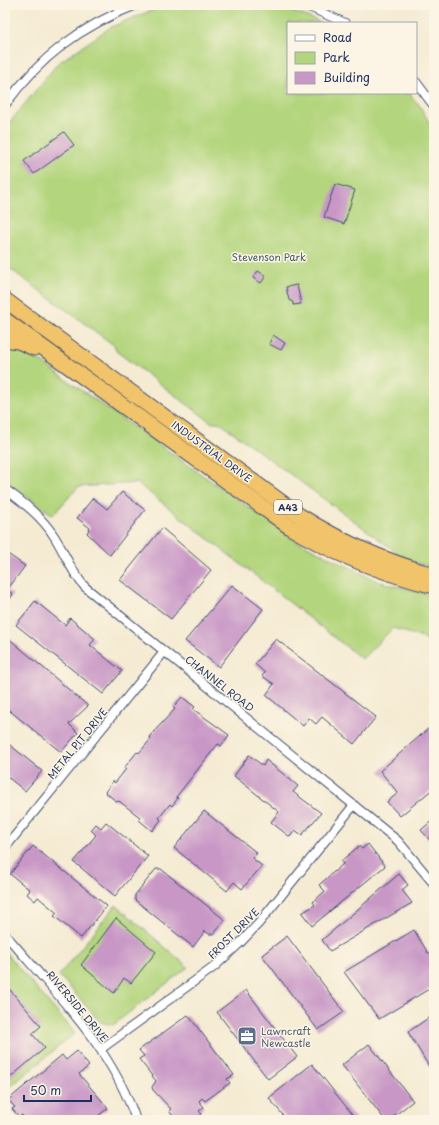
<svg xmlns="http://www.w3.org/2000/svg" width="439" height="1125" font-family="'Playpen Sans',sans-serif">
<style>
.green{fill:#b3d57d;stroke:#67826e}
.building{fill:#c897c6}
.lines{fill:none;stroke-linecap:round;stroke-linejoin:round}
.street-casing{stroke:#3c4b70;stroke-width:10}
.highway-casing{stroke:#3c4b70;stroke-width:17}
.street{stroke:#fff;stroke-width:8}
.highway{stroke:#f1c36a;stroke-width:15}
.labels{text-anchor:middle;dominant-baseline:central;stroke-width:3;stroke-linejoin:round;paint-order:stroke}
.shield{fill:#fcf5e5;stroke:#5e6a86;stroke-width:1}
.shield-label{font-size:9px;font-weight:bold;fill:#1b2f5e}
.park-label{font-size:10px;fill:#415866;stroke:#fcf5e5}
.street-label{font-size:10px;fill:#1b2f5e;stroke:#fcf5e5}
.service-label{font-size:10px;fill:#4e5e75;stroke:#fcf5e5;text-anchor:start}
</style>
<rect width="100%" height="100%" fill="#fcf5e5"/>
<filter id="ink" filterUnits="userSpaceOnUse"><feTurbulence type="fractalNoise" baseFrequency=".025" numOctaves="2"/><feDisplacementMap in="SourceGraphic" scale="8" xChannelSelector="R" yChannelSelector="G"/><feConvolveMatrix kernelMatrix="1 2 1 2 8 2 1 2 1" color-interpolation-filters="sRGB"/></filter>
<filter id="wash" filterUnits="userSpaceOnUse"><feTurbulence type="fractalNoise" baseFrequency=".012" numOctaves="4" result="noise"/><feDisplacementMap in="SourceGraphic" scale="16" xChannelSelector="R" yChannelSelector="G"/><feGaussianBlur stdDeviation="0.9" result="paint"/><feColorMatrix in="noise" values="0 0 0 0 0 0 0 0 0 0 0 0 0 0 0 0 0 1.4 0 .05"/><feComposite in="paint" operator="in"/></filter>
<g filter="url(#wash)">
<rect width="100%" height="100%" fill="#f5ebd3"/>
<g class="green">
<path d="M174 5C223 5 277 0 321 23H288V93H409L420 106 434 131V567L410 562 219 422 212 423 116 351 115 346 5 265V128L58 63 111 27 155 9Z"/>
<polygon points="5,347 37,359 295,540 377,581 434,596 434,642 393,628 362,659 137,483 78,487 53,515 5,481"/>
<polygon points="116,905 188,967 113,1025 100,1022 59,975"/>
<polygon points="5,952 75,1033 5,1091"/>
</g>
<g id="blocks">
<g class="building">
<polygon points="64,132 74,145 34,174 24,161"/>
<polygon points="335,184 355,190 344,224 324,217"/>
<polygon points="258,271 266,276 261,283 253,278"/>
<polygon points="297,285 301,304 293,305 293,302 289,300 286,287"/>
<polygon points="273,335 285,343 281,350 269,344"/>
<polygon points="122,492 145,510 110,555 87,533 90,528 77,518 93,498 107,509"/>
<polygon points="162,528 211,570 171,619 120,580"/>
<polygon points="5,552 25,566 7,590 13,594 5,605"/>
<polygon points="232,585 263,609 219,667 185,641"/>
<polygon points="35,601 65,625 70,618 95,639 90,645 122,671 103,694 16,625"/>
<polygon points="6,636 88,706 69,724 78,733 61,752 5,707"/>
<polygon points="276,639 376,717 354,744 322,717 316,724 309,718 303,726 266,695 274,684 262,676 265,673 255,664"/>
<polygon points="182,697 195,707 193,709 229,735 221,746 218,744 176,797 178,798 172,806 170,804 159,818 161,820 152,831 139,820 141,818 119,801 117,802 105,792 113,781 115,783 126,769 124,768 137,752 139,753 151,739 149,737 175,709 173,707"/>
<polygon points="429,728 434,734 434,788 400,816 387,802 398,793 380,771"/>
<polygon points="5,741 42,771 25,791 5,775"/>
<polygon points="249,755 263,766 266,760 298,786 293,792 321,813 302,835 295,830 290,837 271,822 279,812 234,776"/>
<polygon points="204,811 257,853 252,858 262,866 242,889 234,882 227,891 174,848"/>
<polygon points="434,819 434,845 421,830"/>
<polygon points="106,822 148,856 115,896 74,862 96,835 91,830 96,824 101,828"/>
<polygon points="368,844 385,866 312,926 302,913 315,905 313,902 325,891 319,885 343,864 341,861 359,846 362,849"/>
<polygon points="33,846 107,906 81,938 54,916 57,913 38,897 35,901 27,894 30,890 10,874"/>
<polygon points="156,869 161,869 225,920 214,934 209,934 205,931 193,947 135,900 135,895"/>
<polygon points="399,874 408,885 402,890 412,903 330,951 322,940"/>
<polygon points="116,918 156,952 131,983 124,978 114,993 81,965"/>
<polygon points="414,930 428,953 433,951 434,952 434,986 379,1019 344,972"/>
<polygon points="287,936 344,1012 318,1030 262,955"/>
<polygon points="5,984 41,1026 32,1034 45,1048 5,1082"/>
<polygon points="246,990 297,1057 268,1079 217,1012"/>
<polygon points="434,1014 434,1073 433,1073 408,1032"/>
<polygon points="188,1015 234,1075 227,1079 230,1083 205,1101 202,1098 199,1101 204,1107 199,1111 202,1114 195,1120 176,1120 169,1111 171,1109 153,1090 152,1087 156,1081 139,1059 144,1056 139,1050"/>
<polygon points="369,1044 413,1101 389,1120 385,1120 342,1065"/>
<polygon points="77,1051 89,1066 79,1074 108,1108 93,1120 26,1120 22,1115 19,1117 12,1109 15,1107 8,1100 62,1055 66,1060"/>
<polygon points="312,1064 356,1119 354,1120 287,1120 269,1098"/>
</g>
</g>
</g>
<g filter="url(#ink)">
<use href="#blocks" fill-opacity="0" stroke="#3c4b70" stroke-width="1"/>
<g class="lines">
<defs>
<g id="street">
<polyline points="305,5 345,23"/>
<polyline points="416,82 434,106"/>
<path d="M5 105C40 57 81 26 136 5"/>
<path d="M5 489C24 503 42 517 54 536 65 553 71 572 85 587L398 841 434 884"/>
<polyline points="5,848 164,652"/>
<path d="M5 934C54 992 111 1046 136 1120"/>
<polyline points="101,1049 214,967 241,942 259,923 354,805"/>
</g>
<g id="highway">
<path d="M5 300 300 516C343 543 385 562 434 575"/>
<path d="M5 320 290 527C336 555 382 573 434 586"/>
<polyline points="5,339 18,341 34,348"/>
</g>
</defs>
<use href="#street" class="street-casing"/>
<use href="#highway" class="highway-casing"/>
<use href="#street" class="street"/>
<use href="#highway" class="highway"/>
</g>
</g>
<defs>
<symbol id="office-square" viewBox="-11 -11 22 22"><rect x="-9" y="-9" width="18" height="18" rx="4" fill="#5c6f8a" stroke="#fcf5e5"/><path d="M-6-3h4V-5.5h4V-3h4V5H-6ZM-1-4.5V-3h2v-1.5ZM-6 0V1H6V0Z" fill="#fff"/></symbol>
</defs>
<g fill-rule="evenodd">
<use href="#office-square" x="236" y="1025" width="22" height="22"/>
</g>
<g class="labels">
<rect class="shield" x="274" y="500" width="28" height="14" rx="3"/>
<g class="shield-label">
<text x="288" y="507">A43</text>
</g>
<g class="park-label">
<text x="269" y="256">Stevenson Park</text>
</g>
<g class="street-label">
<text transform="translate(212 451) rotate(36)">INDUSTRIAL DRIVE</text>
<text transform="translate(220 683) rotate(38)">CHANNEL ROAD</text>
<text transform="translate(77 743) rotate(-51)">METAL PIT DRIVE</text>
<text transform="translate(233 933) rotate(-45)">FROST DRIVE</text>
<text transform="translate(78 1006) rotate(50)">RIVERSIDE DRIVE</text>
</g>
<g class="service-label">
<text x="261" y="1030">Lawncraft<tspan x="261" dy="12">Newcastle</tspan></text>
</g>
</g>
<rect width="439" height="1125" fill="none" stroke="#fcf5e5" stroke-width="20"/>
<rect x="287" y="22" width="130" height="72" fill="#fcf5e5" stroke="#a2a6af"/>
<rect x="295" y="35" width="20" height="6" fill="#ffffff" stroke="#a2a6af"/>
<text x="323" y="42" font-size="12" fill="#1b2f5e">Road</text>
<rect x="295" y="52" width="20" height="12" fill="#b3d57d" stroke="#a2a6af"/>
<text x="323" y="62" font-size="12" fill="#1b2f5e">Park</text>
<rect x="295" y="72" width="20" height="12" fill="#c897c6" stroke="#a2a6af"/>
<text x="323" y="82" font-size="12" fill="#1b2f5e">Building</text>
<path d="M24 1095v6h67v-6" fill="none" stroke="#1b2f5e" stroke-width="2"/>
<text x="30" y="1095" font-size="12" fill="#1b2f5e" stroke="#fcf5e5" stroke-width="3" paint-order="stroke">50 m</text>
</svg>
